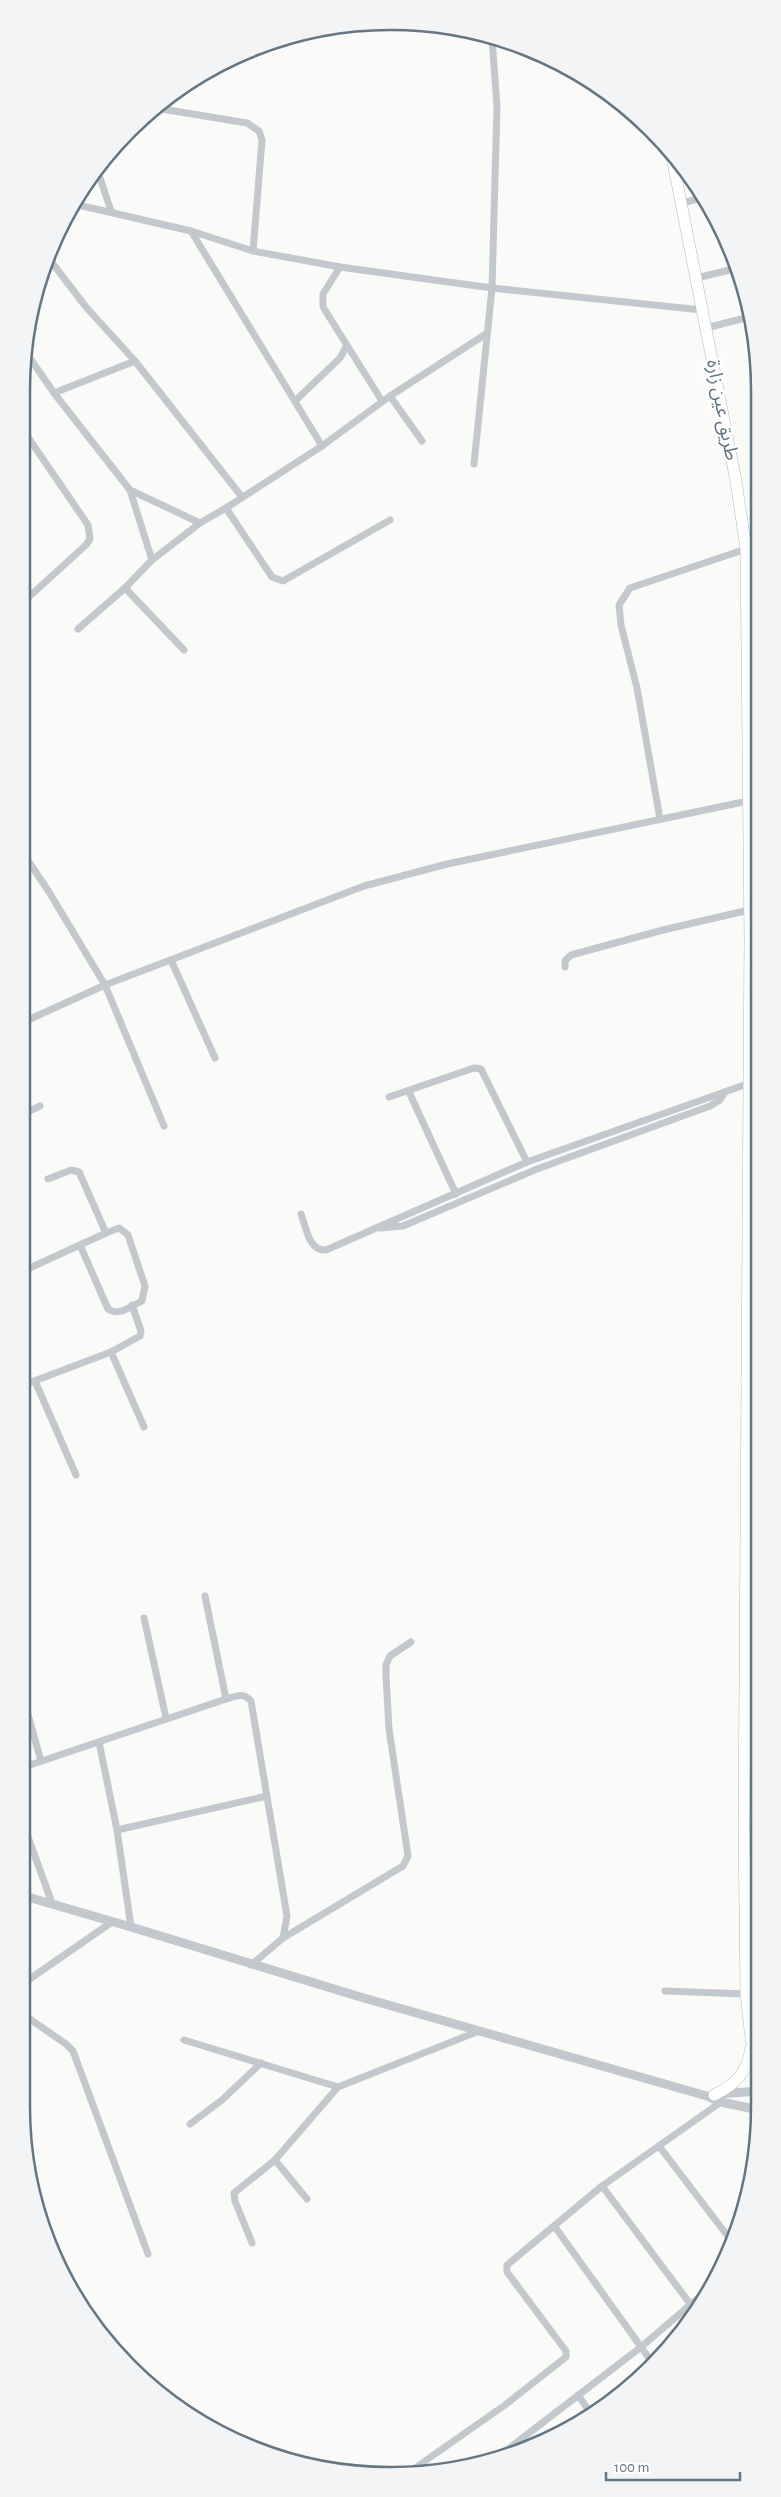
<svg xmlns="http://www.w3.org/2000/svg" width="781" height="2497" font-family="'Alegreya Sans','Noto Sans Arabic',sans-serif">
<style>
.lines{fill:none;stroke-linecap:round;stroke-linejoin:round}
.secondary-casing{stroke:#b3babf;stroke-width:11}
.primary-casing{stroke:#b5babe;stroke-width:12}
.minor{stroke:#c3c8cc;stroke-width:7}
.tertiary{stroke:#c3c8cc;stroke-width:9}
.secondary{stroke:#fff;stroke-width:10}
.primary{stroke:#fff;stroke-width:11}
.labels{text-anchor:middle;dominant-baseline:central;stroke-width:5;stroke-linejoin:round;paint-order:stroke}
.street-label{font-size:19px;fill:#657683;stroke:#fff}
.rim{fill:none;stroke:#657683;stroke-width:2.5}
</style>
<rect width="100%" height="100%" fill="#fafaf8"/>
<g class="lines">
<defs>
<polyline id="secondary" points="746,1379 758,1376"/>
<g id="primary">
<polyline points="671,152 736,481 746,549 750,939 744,1827 746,1994 751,2038 760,2079"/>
<path d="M714 2095C737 2084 747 2072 751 2048"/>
</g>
</defs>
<use href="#secondary" class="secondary-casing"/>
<use href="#primary" class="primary-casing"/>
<g class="minor">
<polyline points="156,108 247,123 259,131 262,140 253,251"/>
<polyline points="97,169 111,211"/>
<polyline points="682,203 702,198"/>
<polyline points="74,204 191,231 253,251 340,267 492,288 702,310"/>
<polyline points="191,231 322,446"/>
<polyline points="47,256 86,307 135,361 242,497"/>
<polyline points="340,267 323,294 323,307 382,401"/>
<polyline points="696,278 734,269"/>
<polyline points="706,328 749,317"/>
<polyline points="25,351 54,393 130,490 200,523"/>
<polyline points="54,393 135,361"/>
<polyline points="390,396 422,441"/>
<polyline points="295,401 340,358 346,347"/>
<polyline points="21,427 88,525 90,539 86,545 21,604"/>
<polyline points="474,464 492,288 497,106 492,39"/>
<polyline points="130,490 152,560"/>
<polyline points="226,508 272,577 283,581 390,520"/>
<polyline points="125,588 184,650"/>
<polyline points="78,629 125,588 152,560 200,523 226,508 322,446 390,396 486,334"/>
<polyline points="660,819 637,688 621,625 619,605 630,588 746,549"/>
<polyline points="21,850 49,892 105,985 164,1126"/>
<polyline points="171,960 215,1058"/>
<polyline points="565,967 565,961 571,955 663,930 749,910"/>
<polyline points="28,1020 105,985 364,886 447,864 748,801"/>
<polyline points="409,1092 456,1194"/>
<polyline points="389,1097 474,1068 481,1069 527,1162"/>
<polyline points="21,1115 40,1106"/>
<polyline points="48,1179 71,1170 79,1172 106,1233"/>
<path d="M301 1214C306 1227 309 1252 326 1250L527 1162 747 1084"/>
<polyline points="380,1228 403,1226 537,1169 710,1106 720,1100 725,1092"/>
<path d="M21 1272 106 1233 119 1228 128 1235 145 1286 142 1301C131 1306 119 1317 108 1309L80 1245"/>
<polyline points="111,1352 144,1427"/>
<polyline points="35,1381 76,1475"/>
<polyline points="21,1386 111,1352 140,1336 141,1331 132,1305"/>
<polyline points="205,1596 226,1699"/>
<polyline points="144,1618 166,1718"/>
<polyline points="23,1697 41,1761"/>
<polyline points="745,1731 759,1725"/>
<polyline points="99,1742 117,1830 131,1927"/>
<path d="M21 1768 226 1699C236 1696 243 1692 251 1701L287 1916 283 1938 251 1965"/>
<polyline points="21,1818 52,1903"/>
<polyline points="117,1830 267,1796"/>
<polyline points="745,1899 759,1895"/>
<polyline points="283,1938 403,1866 408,1856 389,1729 386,1676 386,1665 390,1656 411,1642"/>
<polyline points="21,1985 112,1922"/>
<polyline points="665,1991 746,1994"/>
<polyline points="21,2013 66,2044 73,2051 148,2254"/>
<polyline points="184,2040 338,2087"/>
<polyline points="190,2124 222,2100 261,2063"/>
<polyline points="659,2146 733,2243"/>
<polyline points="275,2160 307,2199"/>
<polyline points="602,2186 691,2305"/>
<polyline points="555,2227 654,2365"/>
<polyline points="252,2243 235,2201 234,2193 275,2160 338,2087 479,2031"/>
<polyline points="578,2395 592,2415"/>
<polyline points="494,2460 641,2347 711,2287"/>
<polyline points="405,2475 505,2405 566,2357 566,2351 507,2272 507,2265 602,2186 721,2102"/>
</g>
<g class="tertiary">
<polyline points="21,1895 131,1927 357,1996 707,2096 721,2102 759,2110"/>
<polyline points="718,2094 760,2091"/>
</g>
<use href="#secondary" class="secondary"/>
<use href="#primary" class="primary"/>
</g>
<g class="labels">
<g class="street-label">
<text transform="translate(722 410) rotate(79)">طريق عين زارة</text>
</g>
</g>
<path d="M0 0H781V2497H0ZM390 30H391A360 360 0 0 1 751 390V2107A360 360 0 0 1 391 2467H390A360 360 0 0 1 30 2107V390A360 360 0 0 1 390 30Z" fill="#f3f4f5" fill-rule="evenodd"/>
<path class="rim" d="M390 30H391A360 360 0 0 1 751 390V2107A360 360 0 0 1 391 2467H390A360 360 0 0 1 30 2107V390A360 360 0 0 1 390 30Z"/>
<path d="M606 2472v8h134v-8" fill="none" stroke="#657683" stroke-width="2.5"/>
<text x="614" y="2472" font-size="15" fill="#657683" stroke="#ffffff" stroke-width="4" paint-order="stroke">100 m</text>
</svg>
